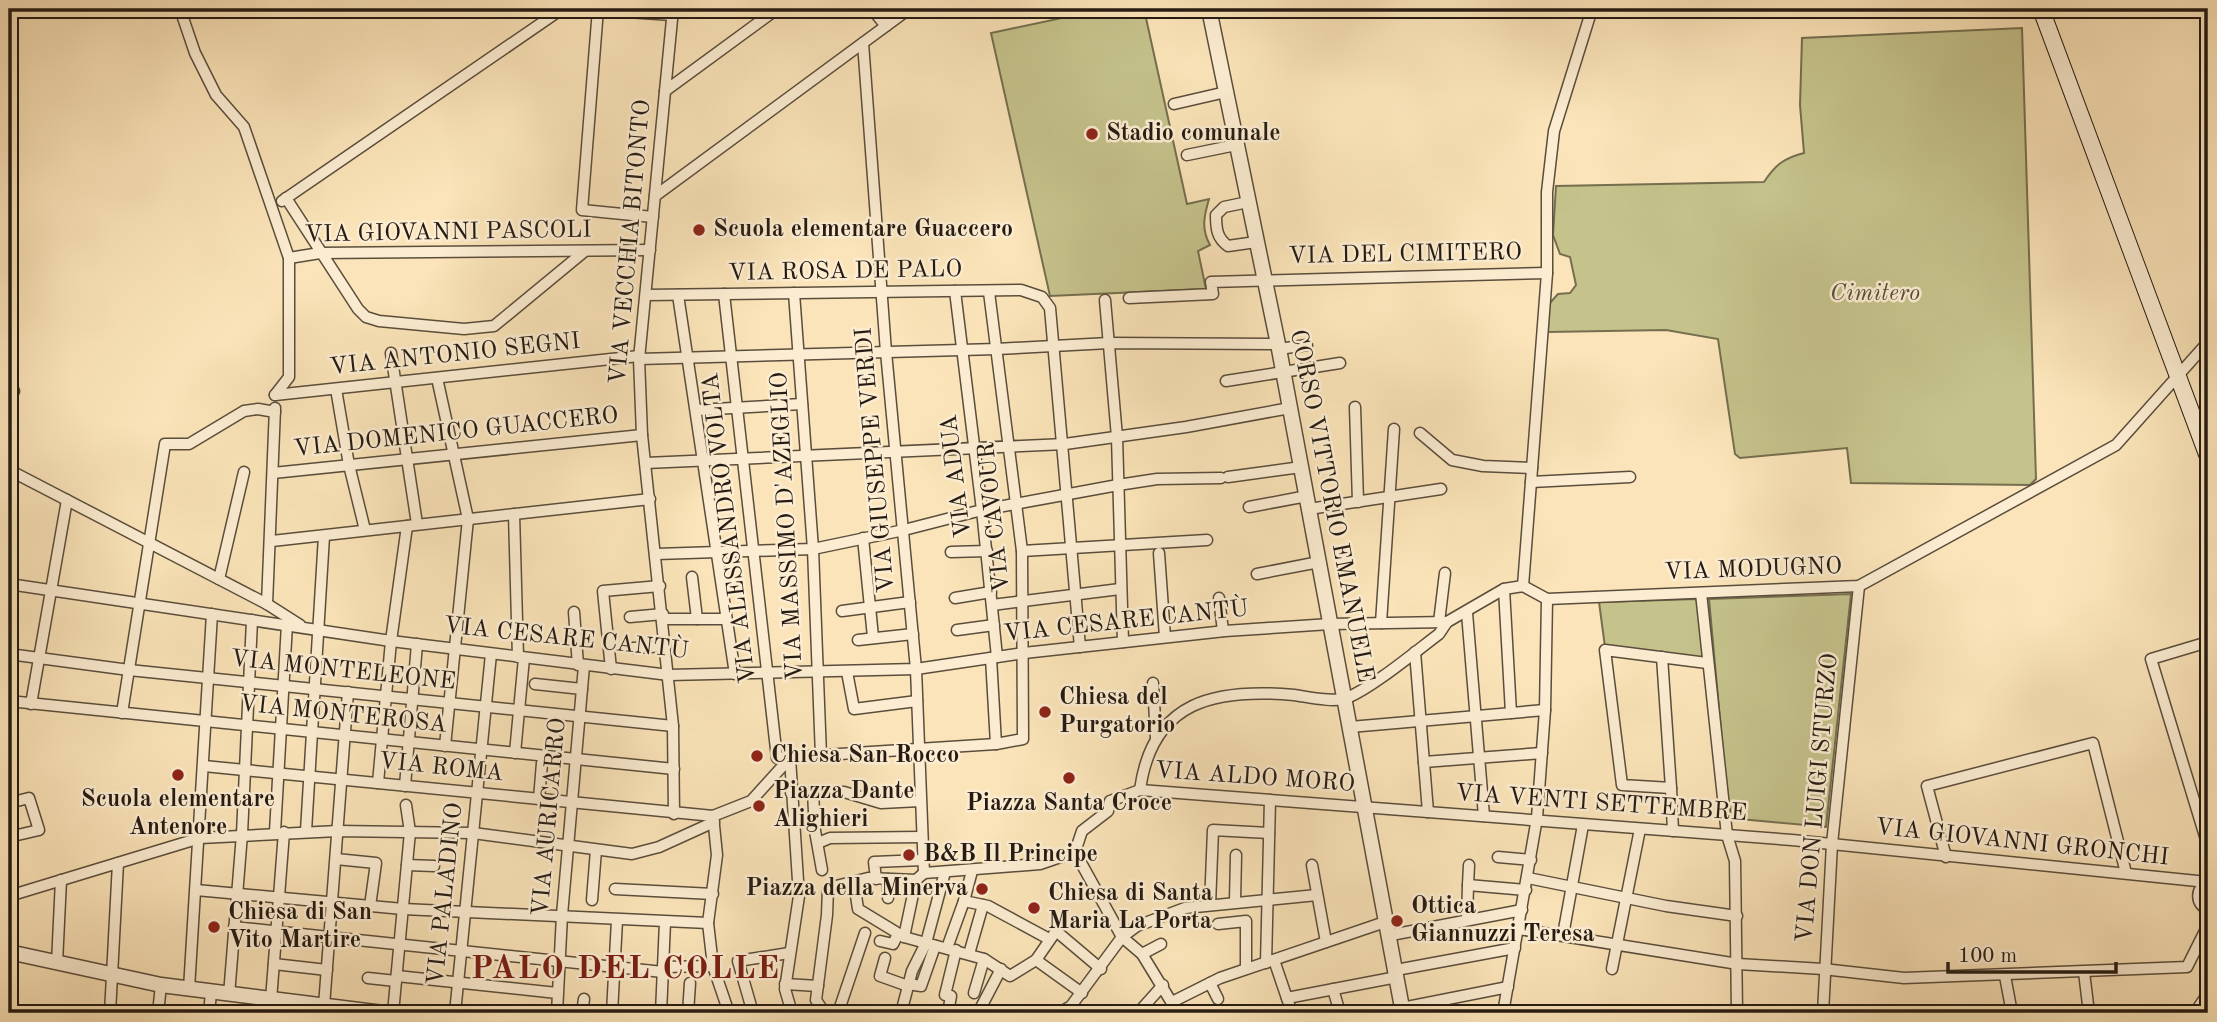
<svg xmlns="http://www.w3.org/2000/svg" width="2217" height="1022" font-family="'Old Standard TT',serif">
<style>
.green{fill:#c5c28b;stroke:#756e4f;stroke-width:2}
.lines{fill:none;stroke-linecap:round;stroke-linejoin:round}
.minor-casing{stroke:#5a4d3c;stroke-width:13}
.tertiary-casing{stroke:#5a4d3c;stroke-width:17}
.secondary-casing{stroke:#251b13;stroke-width:18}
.minor{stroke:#fcedd2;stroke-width:10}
.tertiary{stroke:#fcedd2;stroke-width:14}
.secondary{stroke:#fcedd2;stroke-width:16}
.poi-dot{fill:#8f2418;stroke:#fcedd2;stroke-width:2.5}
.labels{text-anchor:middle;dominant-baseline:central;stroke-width:5;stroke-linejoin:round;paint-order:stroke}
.poi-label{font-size:24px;font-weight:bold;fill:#251b13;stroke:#fcedd2;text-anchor:start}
.street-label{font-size:24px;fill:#251b13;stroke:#fcedd2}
.park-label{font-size:24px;font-style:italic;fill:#554d37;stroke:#fcedd2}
.district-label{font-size:32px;font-weight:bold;letter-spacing:2px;fill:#7a1f14;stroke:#fcedd2}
</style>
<rect width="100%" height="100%" fill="#fbe4b9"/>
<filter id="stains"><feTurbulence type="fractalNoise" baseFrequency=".00286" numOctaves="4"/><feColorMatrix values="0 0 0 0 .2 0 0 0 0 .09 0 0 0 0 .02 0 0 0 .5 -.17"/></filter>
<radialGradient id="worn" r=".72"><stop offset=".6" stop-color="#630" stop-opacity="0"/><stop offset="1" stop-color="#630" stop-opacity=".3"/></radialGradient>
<g class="green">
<path d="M1104 9H1144L1187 204 1209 199C1204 216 1201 229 1210 245L1198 251 1206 289 1050 296 991 33Z"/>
<path d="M2022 28 2036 479 2030 485 1851 483 1847 448 1740 458 1735 454 1718 339 1666 330 1548 332 1549 304 1558 294 1570 293 1576 285 1570 257 1560 254 1553 235 1556 186 1764 182C1775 165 1784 158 1804 153L1800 105 1802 38Z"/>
<polygon points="1851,594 1826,827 1729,818 1709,599"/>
<polygon points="1697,599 1703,659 1605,647 1599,602"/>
</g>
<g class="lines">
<defs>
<g id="minor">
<polyline points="180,9 195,53 216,95 244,127 289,258 289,377 275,395"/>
<polyline points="598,9 582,210 653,217"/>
<polyline points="673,9 639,359 642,435 673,726 674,814"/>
<polyline points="872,9 886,26"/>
<polyline points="598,10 672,15"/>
<polyline points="863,43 886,352 916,669 924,873"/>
<polyline points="665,91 777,9"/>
<polyline points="1174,104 1226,92"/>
<polyline points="1187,155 1236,145"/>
<polyline points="655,196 909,9"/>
<polyline points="286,198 358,309 366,317 379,321 464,329 494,326 585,251"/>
<polyline points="282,201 562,9"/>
<path d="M1248 202 1224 207 1216 215C1216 229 1217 238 1228 246L1256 242"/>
<polyline points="289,258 320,253 650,250"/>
<polyline points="955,291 982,510 997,657"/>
<polyline points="794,293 813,549 821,756"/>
<polyline points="724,294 777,758 996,744 1023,739 1022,551 989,292"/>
<polyline points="647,295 1021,290 1042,297 1050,308 1080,647"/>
<polyline points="678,295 735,674"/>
<polyline points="1129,298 1213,294 1211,282 1547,273"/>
<polyline points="1105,300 1117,437 1123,642"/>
<polyline points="1279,349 1307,345"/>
<polyline points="391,353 417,524"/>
<polyline points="639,359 997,349 1109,343 1278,344"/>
<polyline points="437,378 468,519 445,746"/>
<polyline points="1226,381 1340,363"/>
<polyline points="336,389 349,465 365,530"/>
<polyline points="275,395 639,356"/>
<polyline points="9,400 14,391"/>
<polyline points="1355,407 1358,502"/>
<polyline points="696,410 802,404"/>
<polyline points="1420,433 1452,460 1483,466 1532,468"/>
<polyline points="646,463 1065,444 1186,427 1290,408"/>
<polyline points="9,470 267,604 300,625"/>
<polyline points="273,473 642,435"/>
<polyline points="1228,477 1301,467"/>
<polyline points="1531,482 1630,477"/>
<polyline points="1249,507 1307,496"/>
<polyline points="1309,509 1441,489"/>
<polyline points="514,514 518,657"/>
<polyline points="863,538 873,637"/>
<polyline points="272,541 650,499"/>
<polyline points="1022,551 1207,540"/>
<polyline points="951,552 987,551"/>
<polyline points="1159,553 1165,637"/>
<polyline points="656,554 813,549 904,530 982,510 1118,485 1157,479 1221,478"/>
<polyline points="1257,574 1319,562"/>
<polyline points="692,577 697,619"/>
<polyline points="219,579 244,472"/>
<polyline points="9,584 391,641 669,675 916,669 1024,653 1225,631 1330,624 1447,622"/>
<polyline points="1523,586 1547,273 1547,192 1554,131 1592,9"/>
<polyline points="1504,589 1511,713"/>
<polyline points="1701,593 1727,835 1735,861 1737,1013"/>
<polyline points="955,598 991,592"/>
<polyline points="1219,598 1223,631"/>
<polyline points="267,604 275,408"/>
<polyline points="992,605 1120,589"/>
<polyline points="842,611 910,602"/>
<polyline points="574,612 578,665"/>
<polyline points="1467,613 1484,816"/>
<polyline points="630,617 663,614"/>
<polyline points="663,619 726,619"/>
<polyline points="1439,622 1445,573"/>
<polyline points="1381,623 1394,429"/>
<polyline points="957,630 994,625"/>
<polyline points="858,640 913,634"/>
<polyline points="2208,642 2151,659 2208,846"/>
<polyline points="633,648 666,646"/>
<polyline points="1415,652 1428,812"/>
<polyline points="9,654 129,670 673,726"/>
<polyline points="1662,657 1671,788"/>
<polyline points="991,658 996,744"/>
<polyline points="611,669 603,591 660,586"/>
<polyline points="847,672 854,709 917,701"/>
<polyline points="1153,683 1156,738"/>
<polyline points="535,684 582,689"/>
<polyline points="9,701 674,769"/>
<polyline points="31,704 67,500"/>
<polyline points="122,713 165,444 189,444 244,411 258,409 275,412"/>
<polyline points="9,723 11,702"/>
<polyline points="1350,727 1545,710"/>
<polyline points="515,753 524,658"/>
<polyline points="1424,762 1542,753"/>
<polyline points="204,766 713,816 751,801 790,758 799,896 785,989 792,1013"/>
<polyline points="378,783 391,641 407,526"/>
<polyline points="405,786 417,644"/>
<path d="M1140 790C1152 700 1216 688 1294 695 1308 697 1334 703 1347 698 1373 687 1415 652 1439 634L1447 622 1504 589 1523 586 1547 599 1859 586 2116 445 2208 342"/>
<polyline points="813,792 815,831 822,870"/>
<polyline points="791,793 844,792 881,803 920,801"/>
<polyline points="539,799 542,763"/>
<polyline points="9,803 29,798 39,830 9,837"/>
<polyline points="713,816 717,855 708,923 713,966 729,1013"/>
<polyline points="306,831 324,536"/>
<polyline points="1673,831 1671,788 1622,785 1605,650 1707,663"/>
<polyline points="275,832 287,624"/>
<polyline points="818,843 830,838 922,837"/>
<polyline points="1075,852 1082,831 1108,811 1110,801 1140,790 1792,840 2207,882"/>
<polyline points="1075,852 1122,937 1142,954 1178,1013"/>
<polyline points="1498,857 1531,860"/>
<polyline points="1946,857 1927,786 2093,743 2126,873"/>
<polyline points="336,859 376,863 370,906"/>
<polyline points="407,865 434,866"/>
<polyline points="1312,865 1326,942"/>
<polyline points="972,871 964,901 988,906 1049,939"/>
<polyline points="924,873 1040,864 1075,852"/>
<polyline points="1528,878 1666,906 1737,916"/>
<polyline points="876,879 874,862 923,860"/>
<polyline points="854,882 858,909 904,937 984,959 1010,976 1036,960 1056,931 1101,969"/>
<path d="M2208 882C2195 889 2195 903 2208 910"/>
<polyline points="1468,885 1469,865"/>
<polyline points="615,889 713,894"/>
<polyline points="196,890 403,909 708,923"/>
<polyline points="9,896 200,838 338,831 473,833 632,854 659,847 714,822"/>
<polyline points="888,898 888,879"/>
<polyline points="592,900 596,850"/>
<polyline points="1235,901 1236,855"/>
<polyline points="1210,905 1213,830 1269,833"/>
<polyline points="1467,920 1468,885 1526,890"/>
<polyline points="1218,924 1246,921 1246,969"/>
<polyline points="234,927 663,972"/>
<polyline points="1519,929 1738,964 1823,969 1904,978 2187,967 2208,925"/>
<polyline points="1391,935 1522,910"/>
<polyline points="1563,935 1583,825"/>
<polyline points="904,937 916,880"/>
<polyline points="880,941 893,944 898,934"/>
<polyline points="947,948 964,901"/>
<polyline points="969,954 983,905"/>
<polyline points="1142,954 1161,944"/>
<polyline points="885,958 880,976 908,986"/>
<polyline points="1036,960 1082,993"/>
<polyline points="1274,960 1292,1013"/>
<polyline points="57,963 61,880"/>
<polyline points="1266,963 1270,800"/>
<polyline points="274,964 327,970"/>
<polyline points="663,967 713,966"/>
<polyline points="1612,969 1640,829"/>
<polyline points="1396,970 1515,948"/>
<polyline points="2084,972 2089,1013"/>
<polyline points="397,976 557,993"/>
<polyline points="2005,976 2012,1013"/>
<polyline points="368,978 396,981"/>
<polyline points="1210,983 1218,999"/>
<polyline points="785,984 818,986"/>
<polyline points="908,984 921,986 935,946"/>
<polyline points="189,989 212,614"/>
<polyline points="1333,989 1340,1013"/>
<polyline points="974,993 984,959"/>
<polyline points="229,995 242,834 252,620"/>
<polyline points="1287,998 1397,977"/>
<polyline points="1172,1002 1220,978 1388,921"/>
<polyline points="324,1006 348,692"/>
<polyline points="1402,1008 1508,987"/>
<polyline points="110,1013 118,863"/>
<polyline points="158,1013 161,985"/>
<polyline points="209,1013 211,993"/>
<polyline points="270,1013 284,832"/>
<polyline points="393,1013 410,832 406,805"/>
<polyline points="455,1013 491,654"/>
<polyline points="557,1013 562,915 584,666"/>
<polyline points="582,1013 584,999"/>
<polyline points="612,1013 617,920"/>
<polyline points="661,1013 665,922"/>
<polyline points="688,1013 690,983"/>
<polyline points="753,1013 738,961 789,953"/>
<polyline points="833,1013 822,1009 816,1000 827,915 828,888 868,878 916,880 924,873"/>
<polyline points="838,1013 865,933"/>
<polyline points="901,1013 912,971 926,943 945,872"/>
<polyline points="948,1013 951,996 945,995 956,950"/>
<polyline points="978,1013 1001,969"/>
<polyline points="1059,1013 1071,1006 1122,937 1137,926 1185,908 1317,895"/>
<polyline points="1138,1013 1163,985"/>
<polyline points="1503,1013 1537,818 1545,710 1547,599"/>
<polyline points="1823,1013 1832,844 1859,586"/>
</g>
<g id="tertiary">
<polyline points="1209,9 1279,349 1403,1013"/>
<polyline points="9,952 161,985 383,1013"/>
<polyline points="2197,1013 2208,997"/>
</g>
<polyline id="secondary" points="2041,9 2208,457"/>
</defs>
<use href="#minor" class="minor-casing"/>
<use href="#tertiary" class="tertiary-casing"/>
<use href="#secondary" class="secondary-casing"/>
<use href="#minor" class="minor"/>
<use href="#tertiary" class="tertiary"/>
<use href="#secondary" class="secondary"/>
</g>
<g class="poi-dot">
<circle cx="1092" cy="134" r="7"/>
<circle cx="699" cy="230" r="7"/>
<circle cx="1045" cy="712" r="7"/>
<circle cx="757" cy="756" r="7"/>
<circle cx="178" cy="775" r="7"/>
<circle cx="1069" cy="778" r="7"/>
<circle cx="759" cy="806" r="7"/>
<circle cx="909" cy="855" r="7"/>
<circle cx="982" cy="889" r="7"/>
<circle cx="1034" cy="908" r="7"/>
<circle cx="1397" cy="921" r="7"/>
<circle cx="214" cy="927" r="7"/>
</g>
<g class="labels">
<g class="poi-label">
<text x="1106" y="134">Stadio comunale</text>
<text x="713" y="230">Scuola elementare Guaccero</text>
<text x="1059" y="698">Chiesa del<tspan x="1059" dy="28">Purgatorio</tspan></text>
<text x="771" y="756">Chiesa San Rocco</text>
<text x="773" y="792">Piazza Dante<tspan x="773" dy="28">Alighieri</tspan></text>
<text x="178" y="800" text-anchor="middle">Scuola elementare<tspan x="178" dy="28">Antenore</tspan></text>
<text x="1069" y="804" text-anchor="middle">Piazza Santa Croce</text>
<text x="923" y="855">B&amp;B Il Principe</text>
<text x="968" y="889" text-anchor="end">Piazza della Minerva</text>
<text x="1048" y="894">Chiesa di Santa<tspan x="1048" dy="28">Maria La Porta</tspan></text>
<text x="1411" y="907">Ottica<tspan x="1411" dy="28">Giannuzzi Teresa</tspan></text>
<text x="228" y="913">Chiesa di San<tspan x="228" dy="28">Vito Martire</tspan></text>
</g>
<g class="street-label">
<text transform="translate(448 233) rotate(-1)">VIA GIOVANNI PASCOLI</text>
<text transform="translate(631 242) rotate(-85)">VIA VECCHIA BITONTO</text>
<text transform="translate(1405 255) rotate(-1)">VIA DEL CIMITERO</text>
<text transform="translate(845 272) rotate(-1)">VIA ROSA DE PALO</text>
<text transform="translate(455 355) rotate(-6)">VIA ANTONIO SEGNI</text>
<text transform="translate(456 433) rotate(-6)">VIA DOMENICO GUACCERO</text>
<text transform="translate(876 460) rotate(-95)">VIA GIUSEPPE VERDI</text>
<text transform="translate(957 476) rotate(-97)">VIA ADUA</text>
<text transform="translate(1331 506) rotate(79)">CORSO VITTORIO EMANUELE</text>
<text transform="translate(995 517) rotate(-96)">VIA CAVOUR</text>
<text transform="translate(788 526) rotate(-93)">VIA MASSIMO D'AZEGLIO</text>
<text transform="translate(730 528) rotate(-97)">VIA ALESSANDRO VOLTA</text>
<text transform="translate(1753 570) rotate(-2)">VIA MODUGNO</text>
<text transform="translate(1126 622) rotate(-6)">VIA CESARE CANTÙ</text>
<text transform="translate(566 639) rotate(6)">VIA CESARE CANTÙ</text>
<text transform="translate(343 671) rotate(6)">VIA MONTELEONE</text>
<text transform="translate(343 715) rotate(6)">VIA MONTEROSA</text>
<text transform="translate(441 768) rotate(6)">VIA ROMA</text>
<text transform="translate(1255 778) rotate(4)">VIA ALDO MORO</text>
<text transform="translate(1818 798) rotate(-85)">VIA DON LUIGI STURZO</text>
<text transform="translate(1601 804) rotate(4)">VIA VENTI SETTEMBRE</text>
<text transform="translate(550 817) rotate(-85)">VIA AURICARRO</text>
<text transform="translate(2022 843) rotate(6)">VIA GIOVANNI GRONCHI</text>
<text transform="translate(446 894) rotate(-84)">VIA PALADINO</text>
</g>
<g class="park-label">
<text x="1875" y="294">Cimitero</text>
</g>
<g class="district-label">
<text x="626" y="970">PALO DEL COLLE</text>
</g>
</g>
<rect width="2217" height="1022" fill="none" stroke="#fbe4b9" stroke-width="35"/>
<rect x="10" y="10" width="2196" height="1001" fill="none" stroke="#251b13" stroke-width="3.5"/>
<rect x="18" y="18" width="2182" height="987" fill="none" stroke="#251b13" stroke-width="2"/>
<path d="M1948 962v10h168v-10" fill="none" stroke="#251b13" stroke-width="3.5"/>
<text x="1958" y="962" font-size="21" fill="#251b13" stroke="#fcedd2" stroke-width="5" paint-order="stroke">100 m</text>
<rect width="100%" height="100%" filter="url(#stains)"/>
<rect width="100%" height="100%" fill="url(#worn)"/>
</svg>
